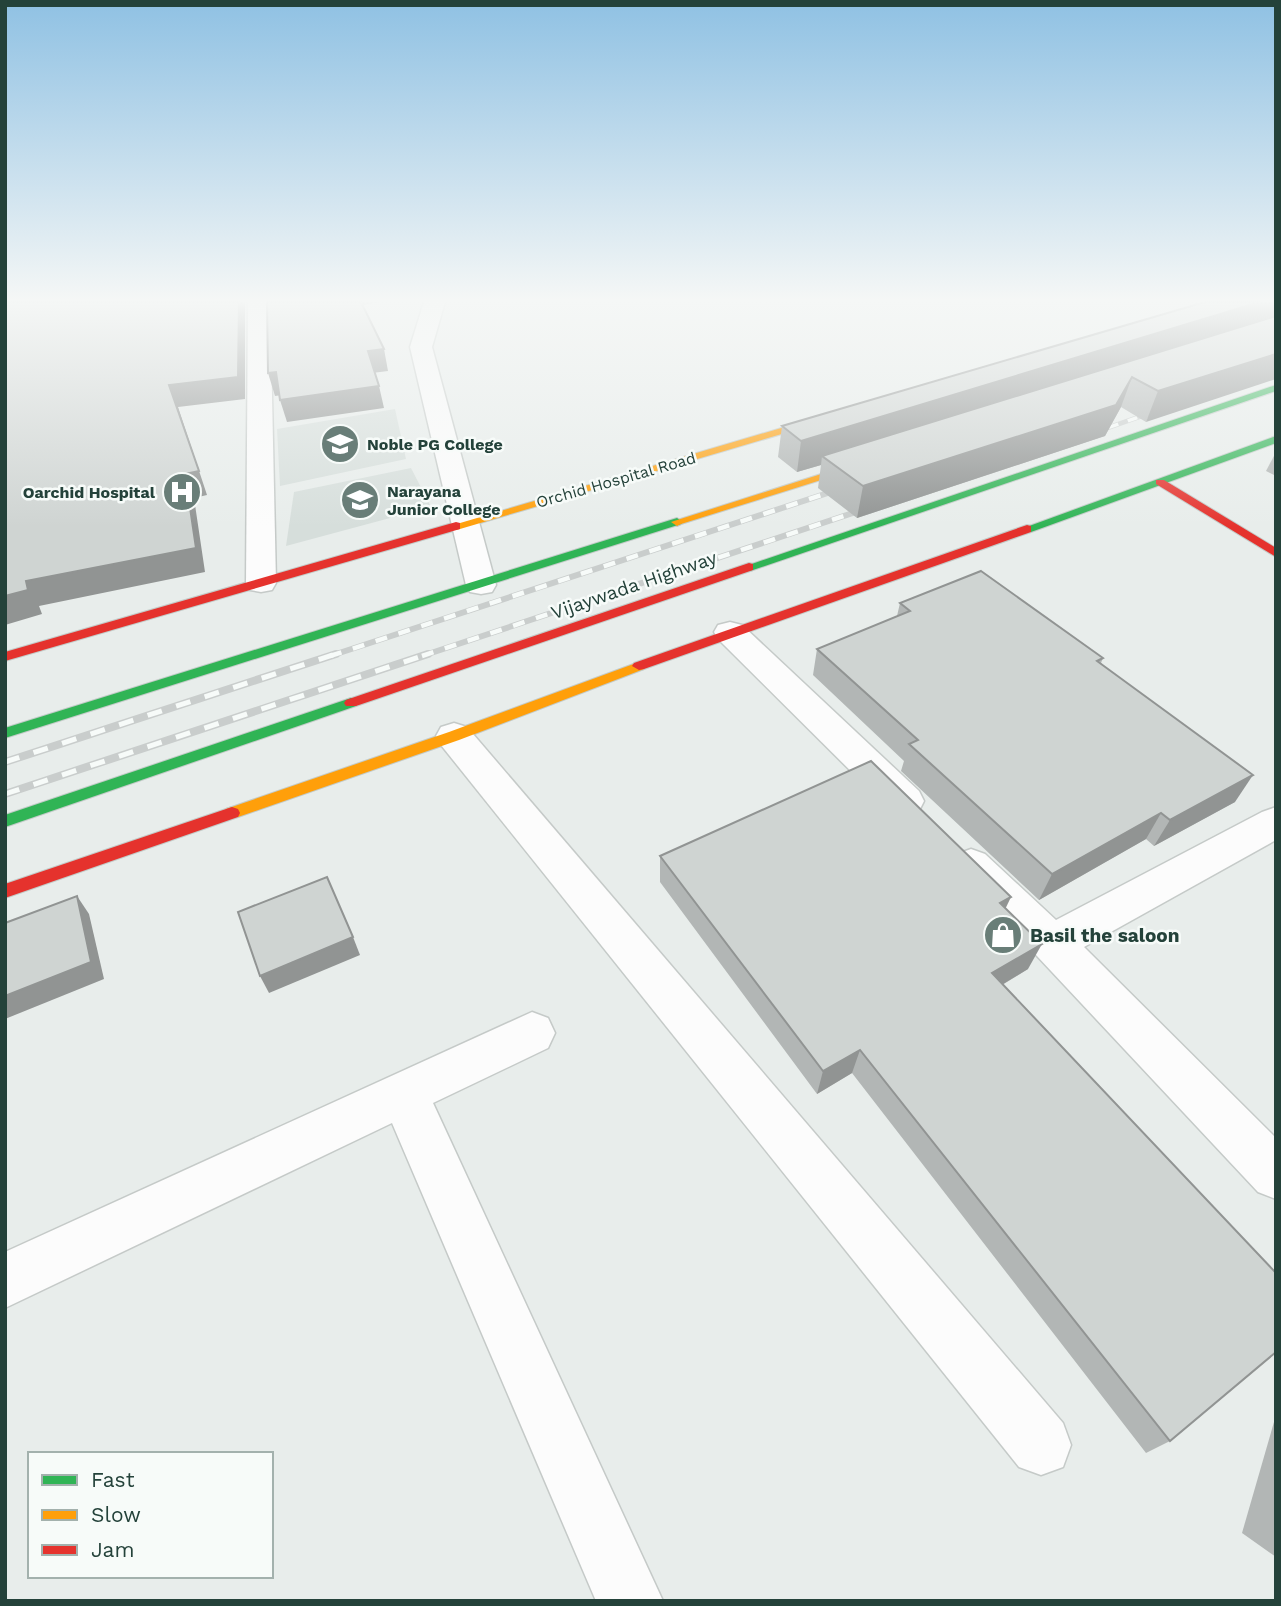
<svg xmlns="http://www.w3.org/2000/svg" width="1281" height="1606" font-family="'Work Sans',sans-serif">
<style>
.built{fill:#d6dedb}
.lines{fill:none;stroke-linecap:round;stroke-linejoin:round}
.street-casing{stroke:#c5cac8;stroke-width:3}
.fast-casing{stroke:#c3cbc8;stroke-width:2}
.slow-casing{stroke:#c3cbc8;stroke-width:2}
.jam-casing{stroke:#c3cbc8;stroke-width:2}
.street{fill:#fcfcfc;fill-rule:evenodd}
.fast{fill:#30b455;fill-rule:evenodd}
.slow{fill:#ff9f0a;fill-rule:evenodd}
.jam{fill:#e5322d;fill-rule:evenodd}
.rail-far2-casing{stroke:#c9cdcc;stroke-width:5}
.rail-far1-casing{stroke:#c9cdcc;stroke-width:6}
.rail-casing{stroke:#c9cdcc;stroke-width:8}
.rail-far2{stroke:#f7fbf9;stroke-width:3.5;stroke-dasharray:10;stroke-linecap:butt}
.rail-far1{stroke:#f7fbf9;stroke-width:4.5;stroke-dasharray:12;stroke-linecap:butt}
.rail{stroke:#f7fbf9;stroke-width:5;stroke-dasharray:15;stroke-linecap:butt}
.wall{fill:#b2b6b5}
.shaded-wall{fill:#919493}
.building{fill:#cfd4d2;stroke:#919493;stroke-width:2}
.labels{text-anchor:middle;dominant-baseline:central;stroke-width:5;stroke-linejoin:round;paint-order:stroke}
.far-poi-label{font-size:16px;font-weight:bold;fill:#24423a;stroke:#f7fbf9;text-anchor:start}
.far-street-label{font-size:16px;fill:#24423a;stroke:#f7fbf9}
.street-label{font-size:19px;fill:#24423a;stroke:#f7fbf9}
.poi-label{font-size:19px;font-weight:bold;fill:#24423a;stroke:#f7fbf9;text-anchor:start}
</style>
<rect width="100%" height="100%" fill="#e8edeb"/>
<g class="built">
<polygon points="395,409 406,459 280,486 277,429"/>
<polygon points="411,468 431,507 286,546 294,492"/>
</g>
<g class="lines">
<defs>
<g id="street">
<polygon points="248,302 270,302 276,583 272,590 261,592 250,590 246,583"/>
<polygon points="424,302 445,302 432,347 496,585 492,592 481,594 470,592 466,585 410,347"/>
<polygon points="730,622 742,625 919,791 924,801 919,811 905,815 891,811 718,639 714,632 718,625"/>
<polygon points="454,723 467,727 1063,1423 1071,1445 1063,1467 1041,1475 1019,1467 441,745 436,736 441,727"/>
<polygon points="1276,807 1276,840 1084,947 1276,1138 1276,1199 1258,1192 1037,956 957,876 951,865 957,854 971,849 985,854 1056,920 1262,812"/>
<polygon points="532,1012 548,1018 555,1033 548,1048 433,1103 663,1601 596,1601 392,1123 5,1308 5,1252"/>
</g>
<g id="fast">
<polygon points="1276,385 1276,391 753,570 749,571 743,567"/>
<polygon points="1276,436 1276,443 1031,532 1023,532 1021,529"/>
<polygon points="677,518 683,522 681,524 5,738 5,728"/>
<polygon points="351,698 356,700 358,703 356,706 5,827 5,815"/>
</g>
<g id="slow">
<polygon points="832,413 837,416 836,418 460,529 456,530 450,526"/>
<polygon points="868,459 873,462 872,464 681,524 677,526 671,522"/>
<polygon points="639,662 644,663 646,666 644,669 459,740 238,817 226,817 224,813 226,809 449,732"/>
</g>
<g id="jam">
<polygon points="1156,480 1164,480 1276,548 1276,557 1156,484"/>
<polygon points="456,522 460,523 460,529 5,661 5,652"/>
<polygon points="1027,525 1031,526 1031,532 644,669 639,670 632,666 634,663"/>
<polygon points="749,563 753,564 753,570 356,706 346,706 344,703 346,700"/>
<polygon points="232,807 238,809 240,813 238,817 5,898 5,884"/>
</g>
</defs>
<use href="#street" class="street-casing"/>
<use href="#fast" class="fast-casing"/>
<use href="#slow" class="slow-casing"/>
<use href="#jam" class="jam-casing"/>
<use href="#street" class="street"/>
<use href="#fast" class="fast"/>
<use href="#slow" class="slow"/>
<use href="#jam" class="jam"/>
<defs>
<polyline id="rail-far2" points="1090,434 1156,411"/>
<g id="rail-far1">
<polyline points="330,656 843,488"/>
<polyline points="422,656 871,507"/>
</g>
<g id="rail">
<polyline points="5,762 336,654"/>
<polyline points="5,794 428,654"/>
</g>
</defs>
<use href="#rail-far2" class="rail-far2-casing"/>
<use href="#rail-far1" class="rail-far1-casing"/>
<use href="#rail" class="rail-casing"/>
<use href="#rail-far2" class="rail-far2"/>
<use href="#rail-far1" class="rail-far1"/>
<use href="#rail" class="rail"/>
</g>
<g class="wall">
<polygon points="1205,302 1146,422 1121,407 1105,436 857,518 818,488 821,465 797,472 778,457 782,426"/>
<polygon points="1276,452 1276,476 1266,471"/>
<polygon points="900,603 1103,658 1101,663 1235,802 1154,846 1146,839 1039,900 901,771 904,761 813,675 817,649 897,616"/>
<polygon points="660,856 1006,909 1028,969 1002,985 1170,1441 1146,1453 852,1073 817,1094 660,882"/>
<polygon points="1276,1415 1276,1557 1242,1533"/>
</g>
<g class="shaded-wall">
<polygon points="239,302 245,302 245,399 178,407 207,495 194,498 205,572 39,606 42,614 5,625 5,596 26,581 169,385"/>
<polygon points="356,302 381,302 357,306"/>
<polygon points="1260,302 1276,302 1276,320 822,456 821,465 797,472 801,441"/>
<polygon points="384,349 388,371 372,373 368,351"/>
<polygon points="1276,354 1276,379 1146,422 1158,391"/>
<polygon points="276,372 282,395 275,396 268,373"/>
<polygon points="1132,377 1121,407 1105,436 857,518 863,486"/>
<polygon points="379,386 384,408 287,422 280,400"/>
<polygon points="1253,775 1235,802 1154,846 1170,820"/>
<polygon points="1161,813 1146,839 1039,900 1052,874"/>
<polygon points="77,896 89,914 104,979 5,1019 5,996"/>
<polygon points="1011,897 999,922 1000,903"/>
<polygon points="353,937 360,955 269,993 260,976"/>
<polygon points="1042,944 1028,969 980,998 992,973"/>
<polygon points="860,1050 852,1073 817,1094 823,1071"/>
</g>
<g class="building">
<polygon points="5,302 239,302 238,377 169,385 199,471 185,474 196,548 26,581 28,590 5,596"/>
<polygon points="267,302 361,302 384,349 368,351 379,386 280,400 276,372 268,373"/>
<polygon points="1205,302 1260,302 801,441 782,426"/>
<polygon points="1276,316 1276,354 1158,391 1132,377 1116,405 863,486 822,456"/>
<polygon points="981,571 1103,658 1097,661 1253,775 1170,820 1161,813 1052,874 909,744 918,740 817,649 910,611 900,603"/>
<polygon points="871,761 1011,897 1000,903 1042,944 992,973 1276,1273 1276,1352 1170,1441 860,1050 823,1071 660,856"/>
<polygon points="327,877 353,937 260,976 238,912"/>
<polygon points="77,896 91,962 5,996 5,923"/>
</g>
<linearGradient id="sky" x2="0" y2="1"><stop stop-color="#8fc1e3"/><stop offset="0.57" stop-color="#f5f7f6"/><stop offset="1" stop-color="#f5f7f6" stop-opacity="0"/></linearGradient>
<rect width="1281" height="527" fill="url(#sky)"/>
<defs>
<symbol id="university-disc" viewBox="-11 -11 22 22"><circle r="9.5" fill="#697e78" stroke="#f7fbf9"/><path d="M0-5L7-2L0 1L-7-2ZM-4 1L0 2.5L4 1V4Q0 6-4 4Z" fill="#fff"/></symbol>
<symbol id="hospital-disc" viewBox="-11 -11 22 22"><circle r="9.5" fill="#697e78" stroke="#f7fbf9"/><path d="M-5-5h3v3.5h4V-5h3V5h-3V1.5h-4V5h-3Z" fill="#fff"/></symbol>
<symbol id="shop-disc" viewBox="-11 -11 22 22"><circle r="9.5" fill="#697e78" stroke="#f7fbf9"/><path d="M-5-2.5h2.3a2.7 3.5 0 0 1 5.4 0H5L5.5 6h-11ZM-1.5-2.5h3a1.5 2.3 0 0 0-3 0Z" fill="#fff"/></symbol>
</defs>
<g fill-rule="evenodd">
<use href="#university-disc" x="318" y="422" width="44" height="44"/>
<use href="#hospital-disc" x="160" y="470" width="44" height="44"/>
<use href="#university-disc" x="338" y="478" width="44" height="44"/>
<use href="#shop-disc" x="981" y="913" width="44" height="44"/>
</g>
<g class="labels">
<g class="far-poi-label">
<text x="367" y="444">Noble PG College</text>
<text x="387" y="491">Narayana<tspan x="387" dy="18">Junior College</tspan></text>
<text x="155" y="492" text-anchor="end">Oarchid Hospital</text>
</g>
<g class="far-street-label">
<text transform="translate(616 480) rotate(-16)">Orchid Hospital Road</text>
</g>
<g class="street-label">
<text transform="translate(634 585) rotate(-19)">Vijaywada Highway</text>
</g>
<g class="poi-label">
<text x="1030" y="935">Basil the saloon</text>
</g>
</g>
<rect width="1281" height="1606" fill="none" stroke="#24423a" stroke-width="14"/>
<rect x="28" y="1452" width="245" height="126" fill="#f7fbf9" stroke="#a3b1ad" stroke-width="2"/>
<rect x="42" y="1475" width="35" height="10" fill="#30b455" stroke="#a3b1ad" stroke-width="2"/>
<text x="91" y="1487" font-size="21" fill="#24423a">Fast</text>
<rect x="42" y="1510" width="35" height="10" fill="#ff9f0a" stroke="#a3b1ad" stroke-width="2"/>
<text x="91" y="1522" font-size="21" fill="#24423a">Slow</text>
<rect x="42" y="1545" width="35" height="10" fill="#e5322d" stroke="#a3b1ad" stroke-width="2"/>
<text x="91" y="1557" font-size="21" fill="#24423a">Jam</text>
</svg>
